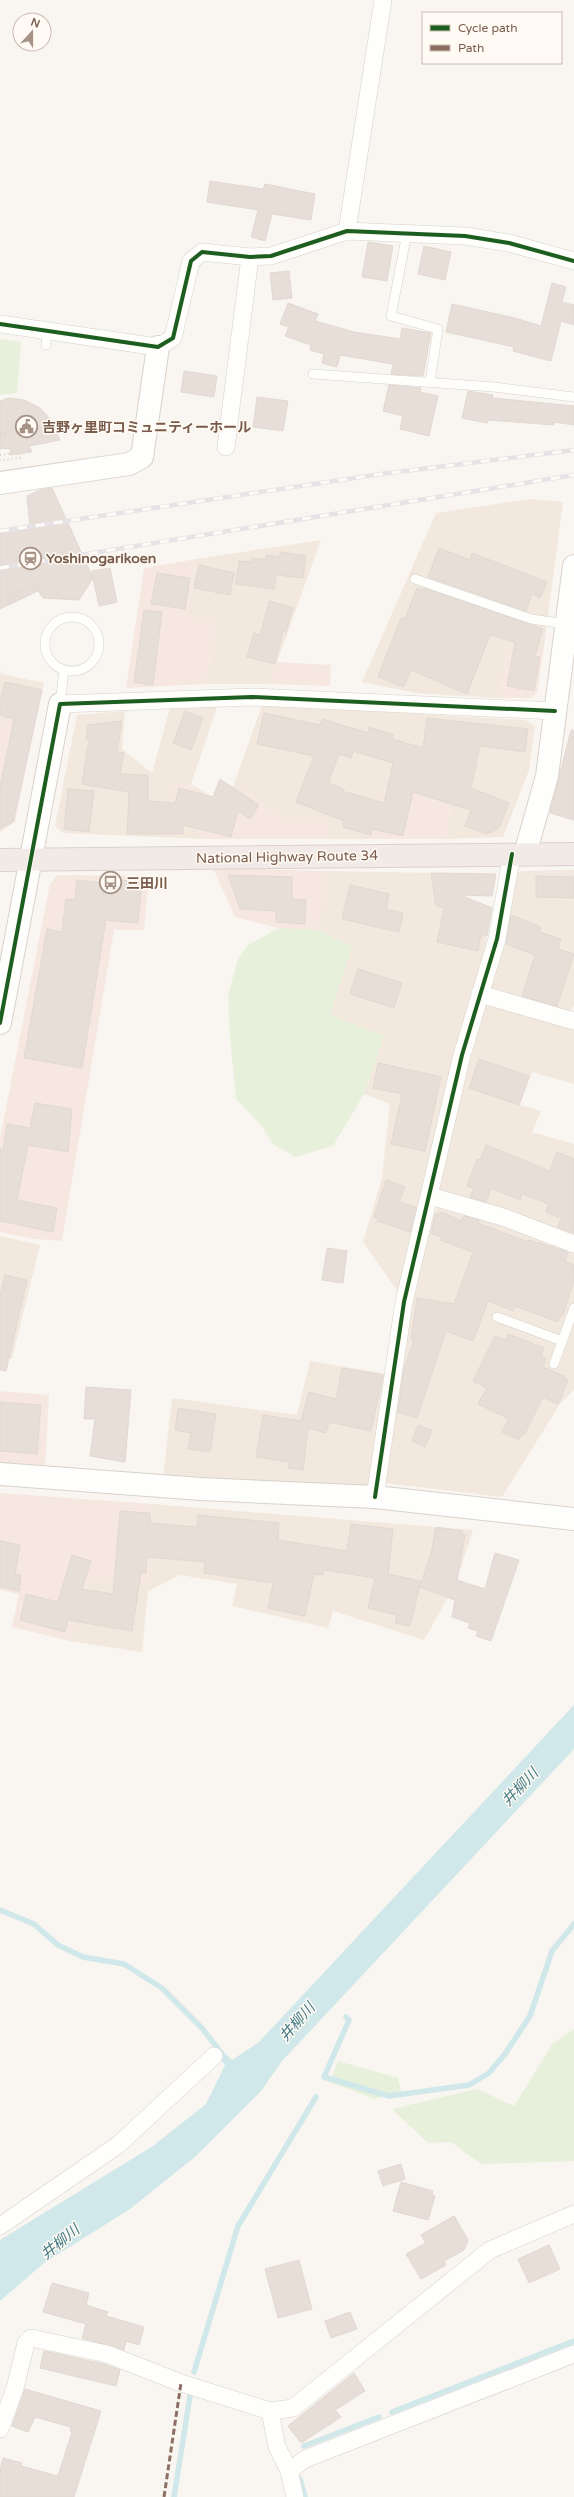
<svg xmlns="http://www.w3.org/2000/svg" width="574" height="2497" font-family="'Varela Round','Noto Sans JP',sans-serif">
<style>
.residential{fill:#f2e8de}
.commercial{fill:#f6e8e1}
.green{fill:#e7f0db}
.water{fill:#d0e8ea}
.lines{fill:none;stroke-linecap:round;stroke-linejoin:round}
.stream{stroke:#d0e8ea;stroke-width:5.5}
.building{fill:#e6ded7;stroke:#e2d8d2;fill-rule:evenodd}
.lane-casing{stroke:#d7d1cb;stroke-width:10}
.street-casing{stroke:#d7d1cb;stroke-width:18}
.secondary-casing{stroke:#d9d2cb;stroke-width:24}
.highway-casing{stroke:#dad1cc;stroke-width:24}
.path{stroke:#dcd5d0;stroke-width:2.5;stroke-dasharray:1 3;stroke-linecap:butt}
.lane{stroke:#fefefd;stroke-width:9}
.street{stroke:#fefefd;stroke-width:17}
.secondary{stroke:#fefefd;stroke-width:22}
.highway{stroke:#f2eae7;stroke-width:22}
.rail-casing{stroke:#e6e3e7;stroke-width:4.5}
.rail{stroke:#fffaf3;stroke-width:3;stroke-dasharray:9;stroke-linecap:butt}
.quiet{stroke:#8d6e63;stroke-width:3;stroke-dasharray:6 3;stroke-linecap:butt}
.cycleway-casing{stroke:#fffaf3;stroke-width:6}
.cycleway{stroke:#1b5e20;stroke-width:4}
.labels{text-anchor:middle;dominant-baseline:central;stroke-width:3;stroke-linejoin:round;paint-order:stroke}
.poi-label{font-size:14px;font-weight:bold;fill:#7a5c4d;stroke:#fffaf3;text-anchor:start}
.street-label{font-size:14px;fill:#7a5c4d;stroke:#fffaf3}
.water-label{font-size:15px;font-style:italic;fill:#437c86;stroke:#fffaf3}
</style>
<rect width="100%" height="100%" fill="#f9f5f0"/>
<g class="residential">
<polygon points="531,499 563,502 543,653 509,646 498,698 416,693 362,682 436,513"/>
<polygon points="321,540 269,684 206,684 217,622 187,616 196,559"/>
<polygon points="0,667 1,674 44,683 35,726 0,720"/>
<polygon points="262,705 525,720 535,726 529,770 503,837 447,839 450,807 416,794 390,771 371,839 328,839 327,821 284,819 234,784"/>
<polygon points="217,707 191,784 172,784 172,802 204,839 63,833 55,826 77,715 125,711 122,749 152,773 170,708"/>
<polygon points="574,870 574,1004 571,1012 488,989 515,875 521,871"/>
<polygon points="325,871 431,873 436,906 489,915 485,954 460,1030 399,1293 363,1242 382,1178 390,1104 364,1094 384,1036 329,1015 352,947 319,930"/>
<polygon points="485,1000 574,1026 574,1084 532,1072 520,1105 541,1111 532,1132 574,1144 574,1237 438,1194 454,1107"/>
<polygon points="437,1206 513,1225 574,1249 574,1390 560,1404 502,1497 385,1483 416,1283"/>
<polygon points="0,1236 40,1245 12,1359 0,1356"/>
<polygon points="310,1361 388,1374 367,1491 163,1477 172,1398 297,1415"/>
<polygon points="152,1504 473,1530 456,1583 424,1640 333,1611 328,1628 232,1606 237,1584 180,1575 148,1591 142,1652 69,1641 90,1579 147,1583"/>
</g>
<g class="commercial">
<polygon points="196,559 187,616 217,621 206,684 126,688 144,568"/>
<polygon points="509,646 543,653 537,693 531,698 498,698"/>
<polygon points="277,662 331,665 330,686 269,684"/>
<polygon points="0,720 35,726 15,822 0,832"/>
<polygon points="390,771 419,779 416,794 450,807 447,839 371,839"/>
<polygon points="172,784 191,784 225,805 234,784 284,819 328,821 328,839 204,839 172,802"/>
<polygon points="213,868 325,871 319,930 279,928 235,917"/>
<polygon points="58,875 149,876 144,930 114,930 62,1241 35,1239 0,1232 0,1138 50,884"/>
<polygon points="0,1391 49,1395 45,1468 0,1464"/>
<polygon points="0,1493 152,1504 147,1583 90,1579 69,1641 12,1627 19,1594 0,1590"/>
</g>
<g class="green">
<polygon points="0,339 21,342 17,393 0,395"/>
<polygon points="279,928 319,930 352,947 330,1015 384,1036 364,1094 333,1146 295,1157 273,1144 261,1125 236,1099 230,1036 228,996 238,959 248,945"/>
<polygon points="574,2029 574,2161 481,2164 451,2142 428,2143 392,2109 477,2089 514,2106 553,2043"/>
<polygon points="338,2061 398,2078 401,2091 374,2099 330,2082"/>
</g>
<polygon class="water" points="574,1705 574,1749 282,2061 261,2091 196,2156 130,2209 44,2263 0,2301 0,2240 153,2146 206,2104 225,2065 221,2060 227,2055 232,2060 258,2043"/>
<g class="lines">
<g class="stream">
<polyline points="0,1910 34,1924 58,1945 83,1957 124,1964 162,1988 202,2028 229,2063"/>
<polyline points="346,2017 349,2020 324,2077 389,2096 469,2085 489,2073 505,2054 530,2016 552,1951 574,1924"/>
<polyline points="194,2372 238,2226 316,2097"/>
<polyline points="392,2412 574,2341"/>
<polyline points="304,2446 379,2417"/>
<polyline points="300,2479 305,2497"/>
<polyline points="174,2497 190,2396"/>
</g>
</g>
<g class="building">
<polygon points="210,181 263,189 265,184 315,194 311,220 272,214 265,241 251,237 258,210 207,202"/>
<polygon points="368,242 393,246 387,281 362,277"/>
<polygon points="424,246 451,252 445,280 418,274"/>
<polygon points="289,271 292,298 273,300 270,273"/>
<polygon points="552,283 566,287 562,302 574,305 574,325 561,321 551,361 513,351 514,347 446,332 452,304 515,318 541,326"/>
<polygon points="288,303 318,314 315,321 354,332 400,339 402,328 431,333 423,376 391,374 393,364 340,355 337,367 322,363 324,354 310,350 311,345 285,336 289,327 280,324"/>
<polygon points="184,371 217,376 214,397 181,392"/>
<polygon points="389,385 421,388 420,392 438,396 429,436 400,429 403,416 383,411"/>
<polygon points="468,391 493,395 492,398 574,406 574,425 554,422 554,425 488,420 487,423 462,418"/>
<polygon points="257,397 288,401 283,431 253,427"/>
<polygon points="9,398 24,400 40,408 51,420 60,440 29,446 32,452 10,455 11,449 0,448 0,401"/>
<polygon points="52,488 93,578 92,571 110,568 117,602 99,606 93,578 79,600 43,598 38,591 0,609 0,533 30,527 27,496 40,490"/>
<polygon points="439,548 470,560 472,553 547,582 540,598 532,594 526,611 428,577"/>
<polygon points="280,552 306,556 303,578 276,575 274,589 236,584 239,561 252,562 252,558 266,560 266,555 280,557"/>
<polygon points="199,565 234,573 230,595 194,588"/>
<polygon points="157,573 190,578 185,609 151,604"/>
<polygon points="417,588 423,590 424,588 543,629 535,656 540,657 534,691 507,686 515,642 490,635 467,694 411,670 404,687 378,677 401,618 405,619"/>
<polygon points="269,601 293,608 286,632 283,631 275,664 247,657 254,633 260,635"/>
<polygon points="144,610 162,612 153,685 134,682"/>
<polygon points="5,682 42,690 13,822 0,829 0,787 14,719 0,715 0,702"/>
<polygon points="185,711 203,718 191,750 173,743"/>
<path d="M264 713 320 725 322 719 368 733 369 727 393 735 392 739 423 748 427 718 528 729 525 752 480 746 471 788 509 803 499 828 487 834 465 826 471 810 413 792 403 836 372 829 371 835 343 827 344 821 296 802 314 756 257 744ZM353 751 393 763 384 803 342 791 343 789 328 783 339 754 351 758Z"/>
<polygon points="122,721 117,752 124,753 120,774 148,775 148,801 175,803 179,788 213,797 220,779 259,805 250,819 238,811 231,837 183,825 183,834 127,834 129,792 82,784 89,740 86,739 88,725"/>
<polygon points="571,730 574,731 574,820 550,813"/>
<polygon points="68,789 94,791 89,832 64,829"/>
<polygon points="431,873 496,874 492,896 460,895 492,908 487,936 481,934 478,951 437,942 444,908 436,906"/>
<polygon points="228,875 292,877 292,899 306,900 305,924 276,922 276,911 240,909"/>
<polygon points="536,876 574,877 574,898 536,897"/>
<polygon points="77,880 119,885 120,880 142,882 138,923 106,920 82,1068 24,1058 47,929 62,932 66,899 75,900"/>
<polygon points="350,885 389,894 386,909 403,913 399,932 342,919"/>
<polygon points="511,915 541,927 539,932 561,939 558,949 574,954 557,1006 522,996 535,955 506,944"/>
<polygon points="358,969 402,983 394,1008 350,994"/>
<polygon points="479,1059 529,1076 519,1105 469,1088"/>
<polygon points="378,1063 441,1077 425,1151 391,1144 402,1094 373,1088"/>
<polygon points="35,1103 72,1109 68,1152 28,1145 17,1200 57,1208 53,1232 0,1221 0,1149 3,1150 7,1124 30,1128"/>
<polygon points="486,1145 550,1171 557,1152 574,1159 574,1233 558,1227 561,1218 546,1212 549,1204 522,1194 520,1200 491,1188 486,1202 470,1197 474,1188 467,1186 477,1159 480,1160"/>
<polygon points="386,1180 405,1187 399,1202 416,1207 410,1232 377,1221 378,1219 374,1217"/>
<polygon points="441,1212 462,1221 464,1216 479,1220 478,1223 528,1242 529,1240 568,1252 565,1261 574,1265 574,1280 563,1315 561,1315 558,1322 515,1306 513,1311 488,1301 473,1341 446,1331 417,1418 398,1412 404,1369 414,1340 411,1339 417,1298 454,1304 473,1252 440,1240 441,1237 431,1233 435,1214 439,1215"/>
<polygon points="327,1248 347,1251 343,1283 322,1280"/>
<polygon points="5,1275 27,1280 6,1371 0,1370 0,1296"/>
<polygon points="508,1334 544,1348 541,1356 546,1358 543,1367 564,1376 564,1378 568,1380 558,1404 543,1397 524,1435 522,1434 519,1440 502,1432 509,1419 478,1404 487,1388 473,1381 495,1336 506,1340"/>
<polygon points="342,1368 383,1375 371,1431 329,1422 326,1433 308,1428 303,1470 288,1468 289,1462 256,1457 263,1415 301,1421 309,1392 336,1399"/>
<polygon points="86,1387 131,1390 125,1462 90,1456 95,1419 84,1419"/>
<polygon points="0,1402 41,1405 37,1454 0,1451"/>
<polygon points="178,1408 216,1414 210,1452 188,1449 191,1433 175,1430"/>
<polygon points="418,1425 432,1430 425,1447 412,1441"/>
<polygon points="120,1511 150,1513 150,1523 197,1527 198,1515 279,1523 278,1540 347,1551 351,1524 393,1529 388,1574 421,1581 410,1626 395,1623 397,1615 368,1608 375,1578 324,1570 323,1575 314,1574 305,1616 268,1608 273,1583 204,1573 205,1562 147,1557 146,1573 141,1573 132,1631 68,1620 65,1632 20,1620 26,1594 58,1602 72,1555 91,1561 82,1589 113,1594"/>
<polygon points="436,1527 462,1531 462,1534 465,1535 457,1580 485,1589 495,1553 519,1560 491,1641 476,1636 478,1631 468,1628 470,1623 452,1617 455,1600 420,1587 431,1553"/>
<polygon points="0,1541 20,1545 15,1574 21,1575 19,1591 0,1587"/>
<polygon points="401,2164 405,2179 383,2186 378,2171"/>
<polygon points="401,2182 433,2191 432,2195 435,2196 428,2220 393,2211"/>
<polygon points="454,2216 468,2240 464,2250 444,2261 446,2265 421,2279 406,2254 426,2243 421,2235"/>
<polygon points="549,2245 560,2269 529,2283 518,2259"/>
<polygon points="299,2260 312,2309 278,2318 265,2269"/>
<polygon points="52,2283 89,2293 86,2305 108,2312 106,2316 144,2327 139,2345 126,2341 124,2350 82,2338 86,2324 43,2312"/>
<polygon points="350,2312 357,2329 331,2338 325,2321"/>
<polygon points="44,2351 104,2364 120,2370 116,2386 40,2368"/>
<polygon points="354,2373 365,2391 335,2410 341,2417 301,2443 288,2426"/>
<polygon points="25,2389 101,2411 74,2497 0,2497 0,2470 3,2458 22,2463 21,2466 58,2476 72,2432 70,2431 71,2427 35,2417 28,2432 12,2426"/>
</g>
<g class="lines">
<defs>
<g id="lane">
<polyline points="407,233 391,316 438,329 430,382"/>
<polyline points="46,345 47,330"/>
<polyline points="313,374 494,387 574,397"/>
<polyline points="415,579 531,619 565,624"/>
<circle cx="72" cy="644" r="27"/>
<polyline points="60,704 64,670"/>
<polyline points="497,1317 562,1341"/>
<polyline points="554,1364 574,1308"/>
</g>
<g id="street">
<polyline points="347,231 383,0"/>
<polyline points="0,324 158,347 173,338 191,261 202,252 250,257 271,256 347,231 465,236 509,243 574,261"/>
<polyline points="226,447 250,257"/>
<polyline points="60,704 252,697 555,711"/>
<polyline points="480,994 574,1021"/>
<polyline points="430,1196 503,1217 574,1244"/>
<polyline points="375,1497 404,1302 462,1055 497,939 512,854"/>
<polyline points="0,2226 118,2145 214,2056"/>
<polyline points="270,2411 293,2408 490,2250 574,2214"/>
<polyline points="0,2429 15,2388 26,2343 31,2338 107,2354 181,2383 270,2411 277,2447 289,2471 295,2497"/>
<polyline points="289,2471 305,2459 574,2354"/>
</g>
<g id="secondary">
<polyline points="0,483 129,464 142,457 158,347"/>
<polyline points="525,854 547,776 574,566"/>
<polyline points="0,1023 60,704"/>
<polyline points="0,1474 201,1489 375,1497 574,1519"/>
</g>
<polyline id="highway" points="0,860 574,854"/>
</defs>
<use href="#lane" class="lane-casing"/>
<use href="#street" class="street-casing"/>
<use href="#secondary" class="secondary-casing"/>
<use href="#highway" class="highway-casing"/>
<g class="path">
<polyline points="0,435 8,433"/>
<polyline points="0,449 11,447"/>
<polyline points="0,455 18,452 20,458 0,460"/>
<polyline points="11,604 7,595 37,586"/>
</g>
<use href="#lane" class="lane"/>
<use href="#street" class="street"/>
<use href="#secondary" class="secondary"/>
<use href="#highway" class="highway"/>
<defs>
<g id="rail">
<polyline points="0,531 381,474 574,450"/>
<polyline points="0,568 574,475"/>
</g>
</defs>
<use href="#rail" class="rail-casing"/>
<use href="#rail" class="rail"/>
<polyline class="quiet" points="164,2497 181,2383"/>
<defs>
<g id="cycleway">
<polyline points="0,324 158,347 173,338 191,261 202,252 250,257 271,256 347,231 465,236 509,243 574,261"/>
<polyline points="0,1023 60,704 252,697 555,711"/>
<polyline points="375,1497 404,1302 462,1055 497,939 512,854"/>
</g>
</defs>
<use href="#cycleway" class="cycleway-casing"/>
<use href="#cycleway" class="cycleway"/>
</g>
<defs>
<symbol id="civic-ring" viewBox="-11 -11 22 22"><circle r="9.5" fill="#fffaf3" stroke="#a69286" stroke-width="1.5"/><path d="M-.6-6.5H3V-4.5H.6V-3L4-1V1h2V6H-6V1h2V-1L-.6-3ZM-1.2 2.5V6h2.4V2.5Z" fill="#a69286"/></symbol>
<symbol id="station-ring" viewBox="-11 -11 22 22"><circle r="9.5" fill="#fffaf3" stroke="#a69286" stroke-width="1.5"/><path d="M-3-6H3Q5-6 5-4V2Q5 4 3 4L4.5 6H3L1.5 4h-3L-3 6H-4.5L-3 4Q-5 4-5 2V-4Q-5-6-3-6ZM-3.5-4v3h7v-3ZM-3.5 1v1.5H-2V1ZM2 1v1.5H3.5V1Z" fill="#a69286"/></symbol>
<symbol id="bus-ring" viewBox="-11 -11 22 22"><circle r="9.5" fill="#fffaf3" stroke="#a69286" stroke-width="1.5"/><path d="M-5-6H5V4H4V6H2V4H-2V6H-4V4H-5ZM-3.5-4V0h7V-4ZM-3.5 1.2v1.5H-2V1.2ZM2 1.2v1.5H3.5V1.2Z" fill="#a69286"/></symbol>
</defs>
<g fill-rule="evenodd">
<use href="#civic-ring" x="14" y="414" width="25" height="25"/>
<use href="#station-ring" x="18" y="546" width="25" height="25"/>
<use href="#bus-ring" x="98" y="870" width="25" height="25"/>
</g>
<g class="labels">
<g class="poi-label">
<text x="42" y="427">吉野ヶ里町コミュニティーホール</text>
<text x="46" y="558">Yoshinogarikoen</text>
<text x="126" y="883">三田川</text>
</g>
<g class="street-label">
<text transform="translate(287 857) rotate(-1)">National Highway Route 34</text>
</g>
<g class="water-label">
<text transform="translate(520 1787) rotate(-47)">井柳川</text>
<text transform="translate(297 2022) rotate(-49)">井柳川</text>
<text transform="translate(60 2242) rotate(-40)">井柳川</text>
</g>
</g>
<rect x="422" y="12" width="140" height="52" fill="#fffaf3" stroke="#cabbb1"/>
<rect x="430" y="25" width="20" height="6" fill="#1b5e20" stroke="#cabbb1"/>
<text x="458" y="32" font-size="12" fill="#7a5c4d">Cycle path</text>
<rect x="430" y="45" width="20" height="6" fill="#8d6e63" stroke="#cabbb1"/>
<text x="458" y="52" font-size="12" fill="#7a5c4d">Path</text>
<g transform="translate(32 32) rotate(21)"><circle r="19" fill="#fffaf3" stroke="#cabbb1"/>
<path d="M0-3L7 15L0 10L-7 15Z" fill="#a69286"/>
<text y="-6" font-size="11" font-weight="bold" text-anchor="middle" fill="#7a5c4d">N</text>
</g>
</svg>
